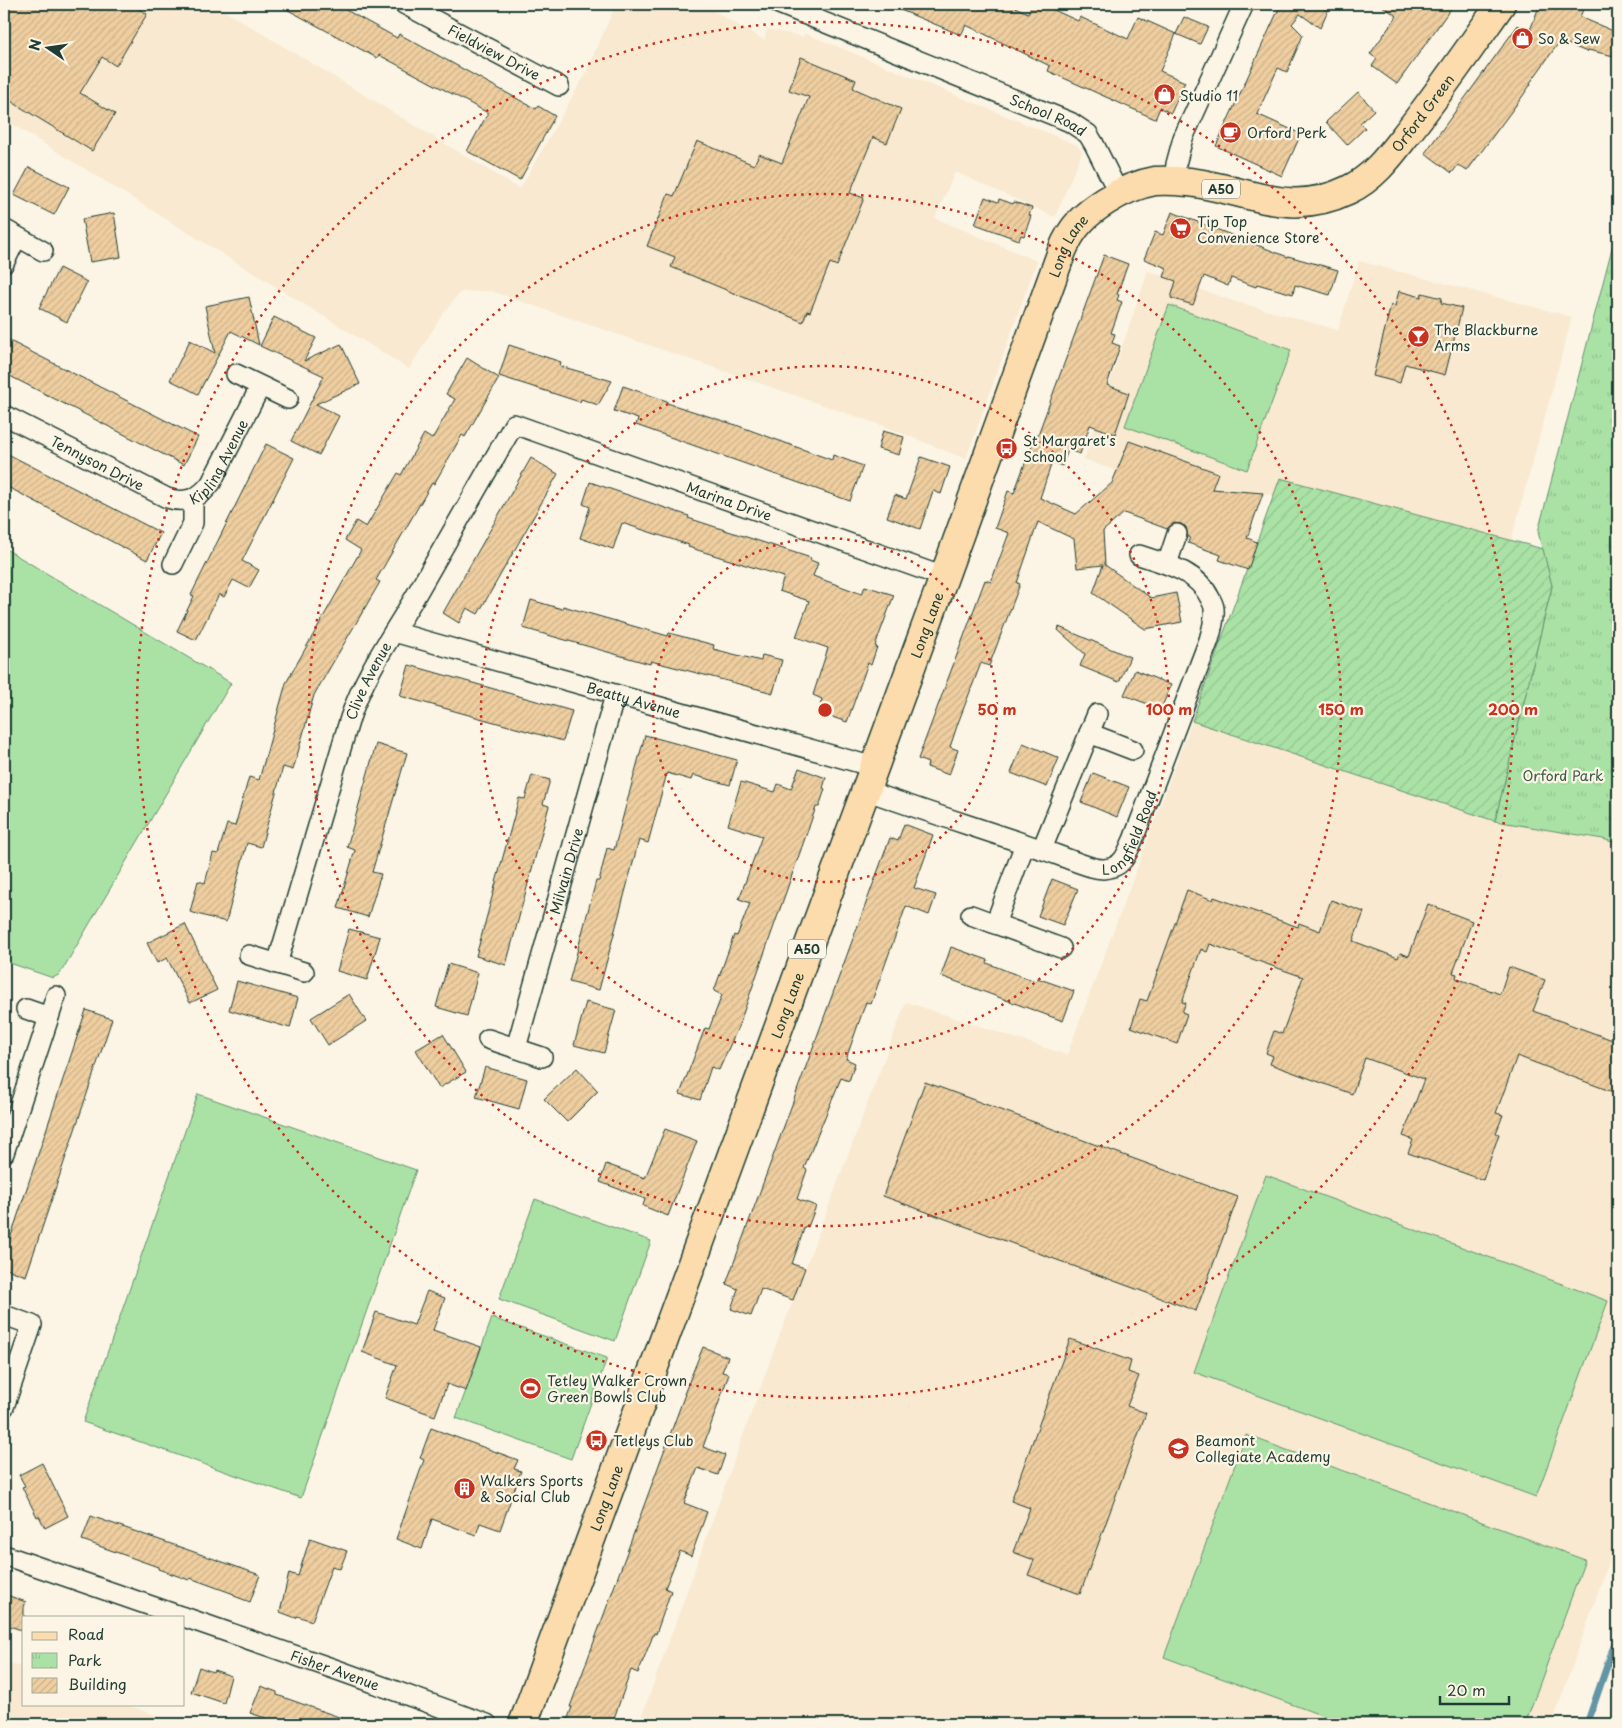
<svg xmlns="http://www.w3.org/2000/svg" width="1622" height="1728" font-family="'Playpen Sans',sans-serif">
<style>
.built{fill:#f8e9d0}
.grass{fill:#aae2a6;stroke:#64906d}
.park{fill:url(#park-tufts);stroke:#64906d}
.garden{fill:url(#garden-furrows);stroke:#64906d}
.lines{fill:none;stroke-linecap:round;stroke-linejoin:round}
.stream{stroke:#6495a6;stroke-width:7}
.building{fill:url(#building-hatch);stroke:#1f3d34}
.street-casing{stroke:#1f3d34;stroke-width:22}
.primary-casing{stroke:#1f3d34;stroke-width:31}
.street{stroke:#fcf5e5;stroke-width:19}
.primary{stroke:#fcdcac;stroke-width:28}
.ring{fill:none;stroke:#c8321e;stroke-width:2.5;stroke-dasharray:2.5 5}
.labels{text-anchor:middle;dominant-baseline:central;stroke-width:4.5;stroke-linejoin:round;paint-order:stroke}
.shield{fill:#fcf5e5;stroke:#617469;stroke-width:1}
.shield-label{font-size:12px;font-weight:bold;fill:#1f3d34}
.poi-label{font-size:14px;fill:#1f3d34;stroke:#fcf5e5;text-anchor:start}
.street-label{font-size:14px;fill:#1f3d34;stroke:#fcf5e5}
.park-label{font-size:14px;fill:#3b5e4b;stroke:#fcf5e5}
.centre{fill:#c8321e;stroke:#fcf5e5;stroke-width:2.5}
.ring-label{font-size:15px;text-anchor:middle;font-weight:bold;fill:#c8321e;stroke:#fcf5e5;stroke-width:4.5;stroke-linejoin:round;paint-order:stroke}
</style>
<defs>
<pattern id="park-tufts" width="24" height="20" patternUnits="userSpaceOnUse" patternTransform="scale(1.25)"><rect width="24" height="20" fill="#aae2a6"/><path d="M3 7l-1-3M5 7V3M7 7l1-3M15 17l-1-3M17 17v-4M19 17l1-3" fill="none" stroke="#92c390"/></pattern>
<pattern id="garden-furrows" width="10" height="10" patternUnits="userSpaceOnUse" patternTransform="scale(1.25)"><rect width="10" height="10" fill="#aae2a6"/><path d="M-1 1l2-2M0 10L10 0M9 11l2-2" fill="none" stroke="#92c390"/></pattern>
<pattern id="building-hatch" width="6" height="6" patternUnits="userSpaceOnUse" patternTransform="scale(1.25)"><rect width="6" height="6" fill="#efcea0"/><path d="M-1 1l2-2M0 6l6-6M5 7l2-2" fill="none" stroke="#ccb28a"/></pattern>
</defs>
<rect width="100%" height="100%" fill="#fcf5e5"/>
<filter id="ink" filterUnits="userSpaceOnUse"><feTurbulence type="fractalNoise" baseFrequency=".02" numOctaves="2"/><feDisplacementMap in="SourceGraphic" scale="10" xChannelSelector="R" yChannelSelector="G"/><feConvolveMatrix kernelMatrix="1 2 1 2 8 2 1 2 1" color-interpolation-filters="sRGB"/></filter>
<g filter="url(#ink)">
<g class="built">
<polygon points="4,4 213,4 520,189 587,71 616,4 702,4 764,40 767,29 803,37 804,33 1077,145 1082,152 1055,217 955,172 935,218 1037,261 966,459 884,426 491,291 460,292 440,318 409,369 4,119"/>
<polygon points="1359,261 1572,317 1511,541 1280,478 1275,495 1217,489 1209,506 1084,459 1148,271 1233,301 1338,330"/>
<polygon points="1192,721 1495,821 1603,839 1618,844 1618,1535 1552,1724 639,1724 770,1361 906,1002 1067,1055"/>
<polygon points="4,1661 24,1668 24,1704 124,1704 181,1724 4,1724"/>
</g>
<g class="grass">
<polygon points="1169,305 1291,350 1247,470 1125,426"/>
<polygon points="4,548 231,683 60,974 53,978 4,961"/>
<polygon points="198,1094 416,1170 301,1498 83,1422"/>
<polygon points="1266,1175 1608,1301 1536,1497 1194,1372"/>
<polygon points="535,1199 651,1241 615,1341 499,1299"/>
<polygon points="492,1318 607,1358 571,1459 456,1418"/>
<polygon points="1246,1435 1585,1560 1525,1724 1345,1724 1164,1657"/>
</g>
<polygon class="park" points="1618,225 1618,844 1603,839 1495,821 1552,586 1538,532"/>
<polygon class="garden" points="1280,478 1543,549 1552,586 1495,821 1192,721"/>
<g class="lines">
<polyline class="stream" points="1587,1724 1618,1634"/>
</g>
<g class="building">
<polygon points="9,4 131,4 147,14 116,66 102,57 80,93 115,114 92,151 4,97 4,13"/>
<polygon points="277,4 335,4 397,38 399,34 536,109 538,106 555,116 520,180 467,151 488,113 379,55 377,58"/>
<polygon points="886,4 1008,4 1028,13 1032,4 1041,4 1078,21 1080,17 1128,39 1138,17 1176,34 1160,71 1185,82 1171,113 1160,108 1155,119 1048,71 1050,66 966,25 961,35"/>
<polygon points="1281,4 1313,4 1328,10 1320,28 1300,14 1292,24 1303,35 1287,72 1278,68 1257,114 1301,134 1282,176 1216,146"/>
<polygon points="1379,4 1454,4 1397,84 1372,66 1377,59 1370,54 1397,16"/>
<polygon points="1540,4 1585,4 1580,17 1618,33 1618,57 1588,50 1587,52 1560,41 1530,83 1531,84 1522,97 1467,171 1458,165 1452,173 1425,153 1518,25 1529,33"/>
<polygon points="1184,17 1208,27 1200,44 1176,34"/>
<polygon points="801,57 856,80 853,88 901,109 887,143 873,137 850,193 864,198 837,266 830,263 810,312 807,311 803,322 671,267 675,257 647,246 668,194 674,196 697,141 754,165 759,154 782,163 809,97 789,90"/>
<polygon points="1358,92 1374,110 1360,123 1365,128 1347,145 1326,122"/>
<polygon points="29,167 69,187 54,215 14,195"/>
<polygon points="985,197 998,202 999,199 1013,204 1014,202 1032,208 1029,215 1031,216 1024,236 1021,235 1019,240 975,224"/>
<polygon points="1172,212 1288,257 1288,256 1338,270 1330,295 1295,285 1293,294 1257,284 1256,287 1231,278 1228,286 1204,276 1193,305 1171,298 1176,281 1164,277 1167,268 1144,259 1155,232 1163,235"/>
<polygon points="114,213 121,257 90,262 82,219"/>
<polygon points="1104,255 1128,264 1117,294 1119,295 1117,300 1122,302 1111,333 1115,334 1112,343 1120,346 1107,385 1129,393 1115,434 1090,425 1080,454 1068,450 1062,466 1052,462 1040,498 1076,514 1112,483 1129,441 1218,473 1212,489 1263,493 1247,538 1257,542 1248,570 1219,560 1221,555 1188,543 1190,537 1188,537 1186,527 1181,524 1174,523 1167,529 1124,513 1103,531 1105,565 1151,598 1176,593 1182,622 1145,629 1093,593 1103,565 1077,568 1074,539 1038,522 1017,583 1020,584 989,666 981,663 958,723 950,747 958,750 949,775 927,767 928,763 918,759 985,580 991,582 1009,533 995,528 1008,491 1014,493 1034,439 1036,440"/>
<polygon points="59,268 87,282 67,322 39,308"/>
<polygon points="1399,291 1421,297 1422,293 1442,298 1441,303 1462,308 1445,375 1405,364 1400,383 1373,376 1391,305 1395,306"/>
<polygon points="249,297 259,345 231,331 198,394 170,380 190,340 215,353 205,306"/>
<polygon points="274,317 316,338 304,361 341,344 360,384 316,404 339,416 319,455 291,441 324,376 260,346"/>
<polygon points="4,338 198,437 184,465 4,373"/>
<polygon points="509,345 561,362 560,366 612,381 598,405 581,399 580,402 499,376"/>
<polygon points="467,358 499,378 465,437 462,435 434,484 432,483 406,528 376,580 380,582 314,695 293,770 283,767 261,847 247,843 226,922 190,912 198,881 205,883 213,853 218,854 227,824 235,826 249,777 259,780 286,683 361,550 345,540 356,521 366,527 398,473 401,475 424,434 432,439 455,399 446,394"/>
<polygon points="623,386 667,401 667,403 736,425 832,460 833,455 863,466 850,501 636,425 638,419 614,411"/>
<polygon points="883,431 904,437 899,455 878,449"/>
<polygon points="266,444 294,458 242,561 259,570 249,588 233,580 224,597 219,594 196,640 177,631 194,596 191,595"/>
<polygon points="4,452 161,533 147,560 4,485"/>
<polygon points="921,457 950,467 941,494 933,491 920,529 887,517 895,495 906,499"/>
<polygon points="531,458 558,474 478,614 467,608 459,623 443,613"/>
<polygon points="590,482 689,516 688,518 811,558 810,560 818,563 813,576 862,594 865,586 894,595 875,646 877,647 871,665 868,663 847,722 820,713 821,710 819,710 822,699 813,695 828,648 796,637 809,601 779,591 784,577 688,547 689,545 622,523 613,549 580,538 590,507 583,504"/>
<polygon points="531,600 562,609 563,606 668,636 669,633 714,645 713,649 761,661 762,655 782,660 773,693 651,661 650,664 523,628"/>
<polygon points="1059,627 1130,657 1119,682 1080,666 1085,654 1058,630"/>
<polygon points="409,665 572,711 563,741 400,696"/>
<polygon points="1135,670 1171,685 1161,709 1124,695"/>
<polygon points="645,735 737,760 730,785 693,775 691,780 667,773 648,843 639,840 599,990 569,982 596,881 599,881 607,848 614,850"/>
<polygon points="1023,743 1059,758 1047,787 1011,773"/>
<polygon points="376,744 407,753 372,872 381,874 368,917 338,908 355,850 347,847"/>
<polygon points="799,768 826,778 823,788 825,789 819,807 816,807 739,1025 719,1070 711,1067 700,1100 680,1094 705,1028 709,1029 722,995 714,991 734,935 737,936 750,903 739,899 762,836 728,825 741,782 775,792 778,784 791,789"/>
<polygon points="1093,773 1129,787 1117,817 1081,802"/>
<polygon points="532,775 550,780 543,804 549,806 506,965 476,956 519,798 525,799"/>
<polygon points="904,824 933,835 914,888 936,895 929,915 906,906 871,1004 866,1002 846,1059 855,1063 849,1081 841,1078 804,1168 807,1170 797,1199 816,1206 808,1227 805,1226 792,1264 805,1268 793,1300 761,1289 751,1316 731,1309 738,1289 726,1284 890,838 898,841"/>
<polygon points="1052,879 1078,889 1063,925 1038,916"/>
<polygon points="1187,890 1213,900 1214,897 1298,927 1299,923 1320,931 1331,900 1364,912 1353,941 1398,958 1400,953 1409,956 1428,904 1472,921 1453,973 1457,974 1456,978 1500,994 1509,967 1545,980 1533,1011 1618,1042 1618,1094 1517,1056 1496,1113 1503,1115 1496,1133 1499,1134 1483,1180 1408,1153 1413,1140 1403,1136 1424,1079 1365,1058 1352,1094 1270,1064 1273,1056 1266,1053 1274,1031 1282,1034 1303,977 1210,944 1207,952 1201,949 1182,1002 1186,1003 1182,1012 1187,1014 1177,1044 1131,1027 1140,999 1147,1001"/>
<polygon points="185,924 217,990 190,1003 167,958 157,963 147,943"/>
<polygon points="349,929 380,937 367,980 337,971"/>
<polygon points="951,947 988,960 987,963 1012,973 1036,981 1037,978 1074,991 1063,1021 941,976"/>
<polygon points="448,964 478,973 467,1016 436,1007"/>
<polygon points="237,981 298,998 290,1028 229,1010"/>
<polygon points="349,994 366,1021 328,1045 311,1018"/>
<polygon points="586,1002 616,1010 604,1053 574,1045"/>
<polygon points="86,1010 112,1019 26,1276 4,1268 4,1257"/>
<polygon points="443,1034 466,1072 439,1088 416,1050"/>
<polygon points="485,1067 527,1079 519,1109 476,1097"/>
<polygon points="577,1068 598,1091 567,1122 544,1099"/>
<polygon points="925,1082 1238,1197 1196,1311 883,1196"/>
<polygon points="665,1129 697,1141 668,1216 643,1206 645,1199 600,1182 606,1164 645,1178"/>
<polygon points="427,1291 445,1298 433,1330 481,1347 466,1391 447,1384 435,1416 385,1398 397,1365 362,1352 376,1312 414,1325"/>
<polygon points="1070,1339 1131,1361 1128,1372 1139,1376 1127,1406 1146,1413 1080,1594 1028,1575 1034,1560 1013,1552 1030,1508 1011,1501"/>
<polygon points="703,1347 728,1357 722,1372 729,1374 703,1447 725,1455 718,1475 698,1468 684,1503 707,1512 691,1556 680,1551 665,1588 671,1591 656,1634 654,1633 638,1673 631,1670 612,1724 566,1724 572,1707 570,1707 685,1394 684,1394"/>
<polygon points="431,1428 518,1460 514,1469 521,1471 500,1530 480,1523 476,1535 432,1519 422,1549 396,1539 424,1460 420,1458"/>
<polygon points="42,1463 68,1516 45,1528 39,1516 37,1517 22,1487 25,1486 19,1475"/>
<polygon points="91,1516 260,1575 250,1602 234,1596 234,1594 190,1578 189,1580 158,1569 158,1567 82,1540"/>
<polygon points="310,1538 347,1551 340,1569 332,1566 312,1621 297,1616 296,1618 280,1612 289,1573 298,1576"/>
<polygon points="4,1594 26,1602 24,1607 24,1631 4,1624"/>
<polygon points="199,1667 213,1672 214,1670 231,1676 224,1703 191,1692"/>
<polygon points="261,1686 277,1692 277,1695 353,1722 352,1724 283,1724 250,1713"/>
</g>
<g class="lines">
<defs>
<g id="street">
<path id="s1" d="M404 4 559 86"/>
<path id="s2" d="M779 4 1070 122 1088 134 1094 144 1119 194"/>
<polyline points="1174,181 1176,164 1183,138 1244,4"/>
<polyline points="4,229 43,251"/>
<polyline points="4,263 17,237"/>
<polyline points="236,374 288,399"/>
<path id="s3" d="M4 415 167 498C186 504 199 499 211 483L260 387"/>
<polyline points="173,564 193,523 193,499"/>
<polyline points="1167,564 1177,534"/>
<path id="s4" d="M394 632 874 767"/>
<polyline points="1089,733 1133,750"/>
<path id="s5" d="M865 790C923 811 982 829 1040 849 1057 854 1074 862 1091 867 1098 869 1106 870 1113 867 1125 863 1128 850 1133 840L1209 640C1212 630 1215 619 1214 609 1214 605 1212 602 1210 598 1197 571 1166 564 1139 555"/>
<polyline points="1042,849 1097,714"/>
<polyline points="971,915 1061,948"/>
<polyline points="995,924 1025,844"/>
<polyline points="249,955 304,972"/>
<path id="s6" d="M277 964 350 718C365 673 392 636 416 595 449 538 481 481 514 424L944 577"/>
<polyline points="26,1009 49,1017"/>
<polyline points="488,1039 542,1057"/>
<path id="s7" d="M516 1048 615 695"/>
<polyline points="4,1153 56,996"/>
<polyline points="4,1315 32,1325 4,1407"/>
<polyline points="4,1555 183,1617"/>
<path id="s8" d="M184 1617 340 1671 487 1724"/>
</g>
<g id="primary">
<path id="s9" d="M523 1724 944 577 1062 251C1072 227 1084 215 1106 201 1120 192 1138 184 1155 181 1166 180 1178 181 1189 182 1247 189 1288 219 1348 190 1376 177 1393 151 1412 127 1443 87 1472 45 1501 4"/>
</g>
</defs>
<use href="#street" class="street-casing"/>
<use href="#primary" class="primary-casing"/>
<use href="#street" class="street"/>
<use href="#primary" class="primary"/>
</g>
</g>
<g class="ring">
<circle cx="825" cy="710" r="172"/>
<circle cx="825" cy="710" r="344"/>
<circle cx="825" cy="710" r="516"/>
<circle cx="825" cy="710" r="688"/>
</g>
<defs>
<symbol id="shop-disc" viewBox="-11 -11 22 22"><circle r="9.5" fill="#c8321e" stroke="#fcf5e5"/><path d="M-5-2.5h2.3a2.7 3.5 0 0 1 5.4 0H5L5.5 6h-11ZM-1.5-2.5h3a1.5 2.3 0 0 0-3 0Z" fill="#fff"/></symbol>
<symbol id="cafe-disc" viewBox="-11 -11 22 22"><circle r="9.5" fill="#c8321e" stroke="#fcf5e5"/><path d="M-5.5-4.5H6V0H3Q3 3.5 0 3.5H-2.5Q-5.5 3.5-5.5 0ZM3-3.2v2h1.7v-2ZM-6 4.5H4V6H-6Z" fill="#fff"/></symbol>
<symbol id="supermarket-disc" viewBox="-11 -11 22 22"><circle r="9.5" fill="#c8321e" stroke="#fcf5e5"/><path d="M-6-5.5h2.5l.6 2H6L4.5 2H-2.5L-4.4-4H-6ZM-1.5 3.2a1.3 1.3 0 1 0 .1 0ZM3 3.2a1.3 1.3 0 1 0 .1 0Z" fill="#fff"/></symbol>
<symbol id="bar-disc" viewBox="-11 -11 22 22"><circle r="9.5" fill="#c8321e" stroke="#fcf5e5"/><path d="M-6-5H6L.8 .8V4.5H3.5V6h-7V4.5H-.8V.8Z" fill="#fff"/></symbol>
<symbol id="bus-disc" viewBox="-11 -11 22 22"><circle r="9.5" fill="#c8321e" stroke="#fcf5e5"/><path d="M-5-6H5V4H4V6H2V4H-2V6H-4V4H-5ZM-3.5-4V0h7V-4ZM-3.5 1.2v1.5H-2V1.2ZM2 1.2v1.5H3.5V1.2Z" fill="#fff"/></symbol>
<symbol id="stadium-disc" viewBox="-11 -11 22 22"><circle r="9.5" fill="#c8321e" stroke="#fcf5e5"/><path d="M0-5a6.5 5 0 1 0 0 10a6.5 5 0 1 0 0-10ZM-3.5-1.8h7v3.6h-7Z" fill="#fff"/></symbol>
<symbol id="school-disc" viewBox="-11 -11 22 22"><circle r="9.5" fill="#c8321e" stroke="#fcf5e5"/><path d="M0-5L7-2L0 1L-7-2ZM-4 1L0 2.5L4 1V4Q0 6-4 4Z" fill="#fff"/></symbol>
<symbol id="building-disc" viewBox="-11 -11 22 22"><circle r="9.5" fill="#c8321e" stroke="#fcf5e5"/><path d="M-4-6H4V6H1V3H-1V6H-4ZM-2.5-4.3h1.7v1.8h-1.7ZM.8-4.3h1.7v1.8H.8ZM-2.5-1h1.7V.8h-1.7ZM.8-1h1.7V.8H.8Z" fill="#fff"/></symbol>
</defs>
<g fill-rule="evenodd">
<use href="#shop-disc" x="1510" y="26" width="25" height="25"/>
<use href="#shop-disc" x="1152" y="82" width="25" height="25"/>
<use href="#cafe-disc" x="1218" y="120" width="25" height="25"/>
<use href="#supermarket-disc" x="1168" y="216" width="25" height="25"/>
<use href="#bar-disc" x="1406" y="324" width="25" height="25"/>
<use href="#bus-disc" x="994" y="436" width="25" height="25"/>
<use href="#stadium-disc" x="518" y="1376" width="25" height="25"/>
<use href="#bus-disc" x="584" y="1428" width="25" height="25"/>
<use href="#school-disc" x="1166" y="1436" width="25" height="25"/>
<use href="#building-disc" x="452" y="1476" width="25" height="25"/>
</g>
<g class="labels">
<g class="shield">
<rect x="1202" y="179.5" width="38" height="19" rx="4"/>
<rect x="788" y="939.5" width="38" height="19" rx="4"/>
</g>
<g class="shield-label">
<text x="1221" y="189">A50</text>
<text x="807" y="949">A50</text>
</g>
<g class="poi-label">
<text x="1538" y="38">So &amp; Sew</text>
<text x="1180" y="95">Studio 11</text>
<text x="1247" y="132">Orford Perk</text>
<text x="1197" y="221">Tip Top<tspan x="1197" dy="16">Convenience Store</tspan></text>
<text x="1434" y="329">The Blackburne<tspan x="1434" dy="16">Arms</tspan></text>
<text x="1023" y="440">St Margaret's<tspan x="1023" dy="16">School</tspan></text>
<text x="547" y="1380">Tetley Walker Crown<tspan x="547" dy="16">Green Bowls Club</tspan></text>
<text x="613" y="1440">Tetleys Club</text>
<text x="1195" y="1440">Beamont<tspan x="1195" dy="16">Collegiate Academy</tspan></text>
<text x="480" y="1480">Walkers Sports<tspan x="480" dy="16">&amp; Social Club</tspan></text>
</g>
<g class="street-label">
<text stroke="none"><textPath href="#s1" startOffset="102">Fieldview Drive</textPath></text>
<text stroke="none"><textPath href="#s9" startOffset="1995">Orford Green</textPath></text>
<text stroke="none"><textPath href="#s2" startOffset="291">School Road</textPath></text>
<text stroke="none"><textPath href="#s9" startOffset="1576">Long Lane</textPath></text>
<text stroke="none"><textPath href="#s3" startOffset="255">Kipling Avenue</textPath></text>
<text stroke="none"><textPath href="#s3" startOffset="105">Tennyson Drive</textPath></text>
<text stroke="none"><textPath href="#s6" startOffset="822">Marina Drive</textPath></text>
<text stroke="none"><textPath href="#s9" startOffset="1171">Long Lane</textPath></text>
<text stroke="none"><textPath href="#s6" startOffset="298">Clive Avenue</textPath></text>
<text stroke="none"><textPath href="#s4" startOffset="249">Beatty Avenue</textPath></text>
<text stroke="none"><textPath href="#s5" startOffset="299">Longfield Road</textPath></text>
<text stroke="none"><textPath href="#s7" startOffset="184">Milvain Drive</textPath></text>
<text stroke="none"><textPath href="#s9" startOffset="766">Long Lane</textPath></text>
<text stroke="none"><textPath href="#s9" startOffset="241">Long Lane</textPath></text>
<text stroke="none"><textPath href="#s8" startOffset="160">Fisher Avenue</textPath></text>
</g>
<g class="park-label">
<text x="1563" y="775">Orford Park</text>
</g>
</g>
<circle cx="825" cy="710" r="8" class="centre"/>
<g class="ring-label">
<text x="997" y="715">50 m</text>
<text x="1169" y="715">100 m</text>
<text x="1341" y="715">150 m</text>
<text x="1513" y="715">200 m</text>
</g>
<rect width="1622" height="1728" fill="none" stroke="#fcf5e5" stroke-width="20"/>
<rect x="10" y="10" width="1602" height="1708" fill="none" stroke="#1f3d34" stroke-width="2" filter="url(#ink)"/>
<rect x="22" y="1616" width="162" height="90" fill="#fcf5e5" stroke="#a4ab9e"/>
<rect x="32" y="1632" width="25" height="8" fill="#fcdcac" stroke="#a4ab9e"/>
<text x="68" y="1640" font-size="15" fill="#1f3d34">Road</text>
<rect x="32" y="1653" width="25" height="15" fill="url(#park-tufts)" stroke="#a4ab9e"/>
<text x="68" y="1666" font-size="15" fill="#1f3d34">Park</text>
<rect x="32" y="1678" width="25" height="15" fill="url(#building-hatch)" stroke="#a4ab9e"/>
<text x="68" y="1690" font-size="15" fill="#1f3d34">Building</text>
<g transform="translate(48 48) rotate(283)" stroke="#fcf5e5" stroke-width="4" paint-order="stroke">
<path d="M0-4L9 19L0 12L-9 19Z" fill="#1f3d34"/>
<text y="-8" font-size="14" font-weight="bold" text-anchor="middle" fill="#1f3d34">N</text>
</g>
<path d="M1440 1696v8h69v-8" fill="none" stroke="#1f3d34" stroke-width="2.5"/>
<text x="1447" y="1696" font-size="15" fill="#1f3d34" stroke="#fcf5e5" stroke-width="4" paint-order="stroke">20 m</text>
</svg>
